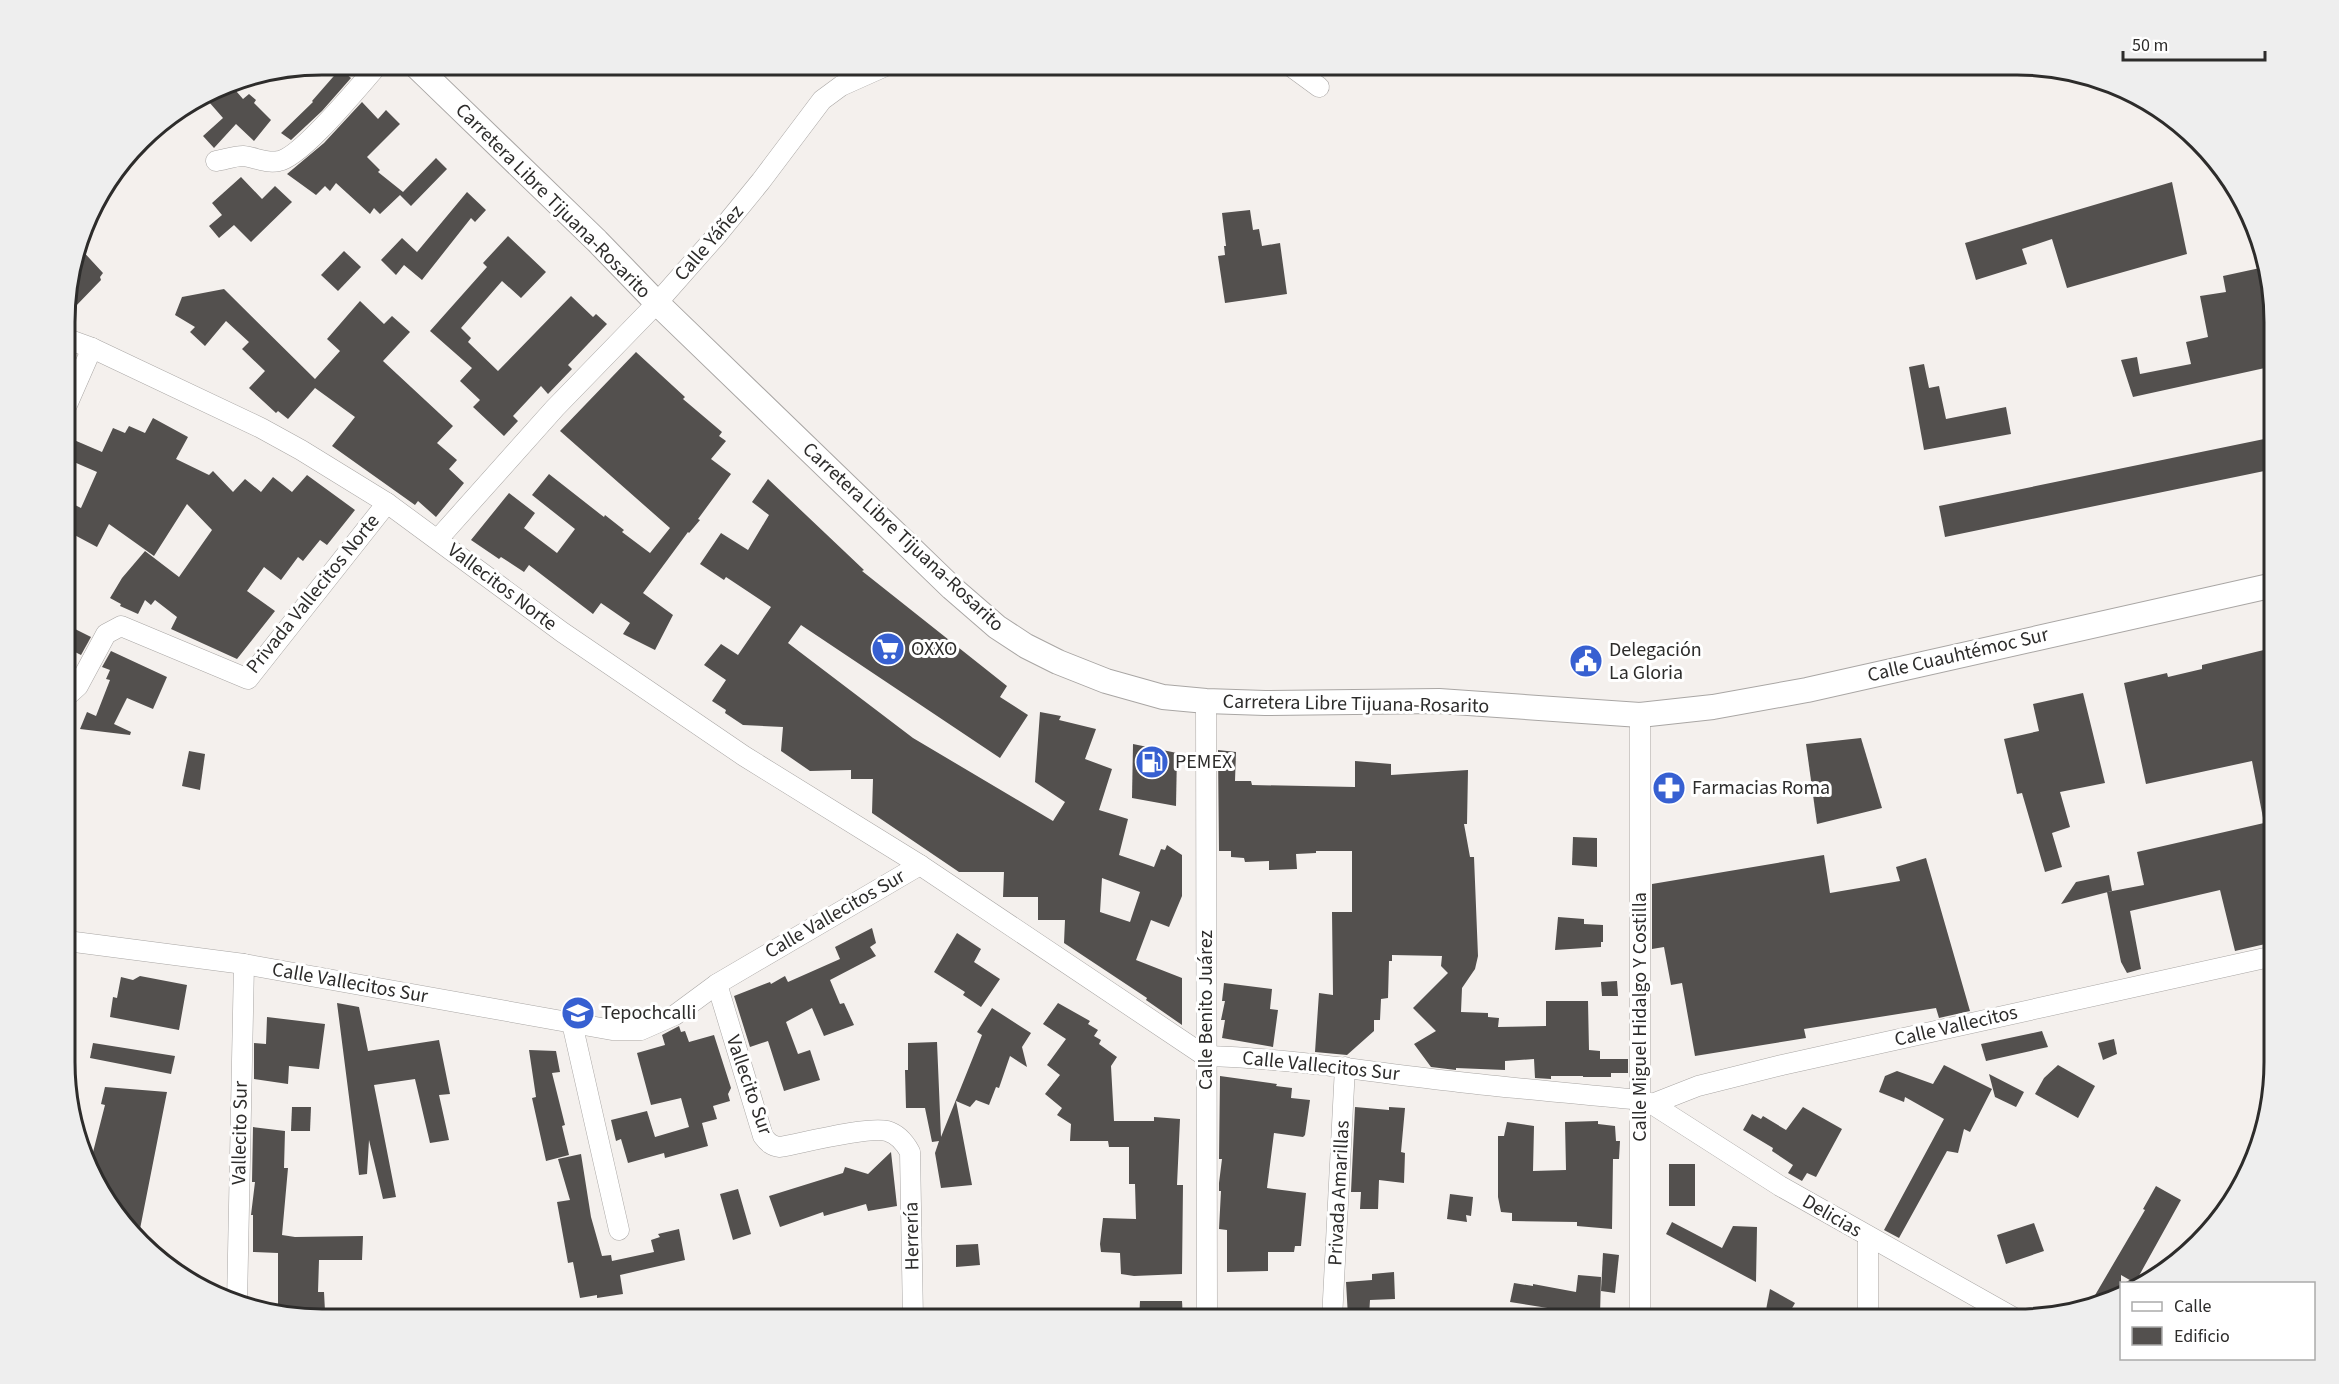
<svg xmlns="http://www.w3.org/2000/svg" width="2339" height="1384" font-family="'Source Sans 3',sans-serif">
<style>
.building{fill:#53504e;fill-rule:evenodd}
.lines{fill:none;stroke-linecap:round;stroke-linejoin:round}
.minor-casing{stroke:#a9a6a4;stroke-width:21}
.major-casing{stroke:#a9a6a4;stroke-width:26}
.minor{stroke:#fff;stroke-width:20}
.major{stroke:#fff;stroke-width:24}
.labels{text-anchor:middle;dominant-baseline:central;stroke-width:6;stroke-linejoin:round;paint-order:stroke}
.street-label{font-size:20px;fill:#2d2c2b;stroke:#fff}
.poi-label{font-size:20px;fill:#2d2c2b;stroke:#fff;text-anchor:start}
.rim{fill:none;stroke:#2d2c2b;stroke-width:3}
</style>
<rect width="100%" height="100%" fill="#f4f0ed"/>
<g class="building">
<polygon points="340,69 351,78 322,111 291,140 281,133 313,102 312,101"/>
<polygon points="230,84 243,99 249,94 256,100 254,103 271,120 254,141 236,124 214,148 203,136 223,118 209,102"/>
<polygon points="362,102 378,119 386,110 400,124 367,157 380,170 378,172 403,192 436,158 447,169 411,206 400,195 380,214 374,208 370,214 336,183 330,191 325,186 316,195 287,174 324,143"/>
<polygon points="241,177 262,199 275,186 292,202 251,242 234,225 219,238 209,226 222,215 212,203"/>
<polygon points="2172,182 2187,254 2067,288 2052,239 2022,249 2027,264 1976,280 1965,243"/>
<polygon points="467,192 486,210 475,222 471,218 422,280 404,265 396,275 381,260 402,238 417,252"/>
<polygon points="1250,210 1253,230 1259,229 1262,246 1280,243 1287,294 1225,303 1218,256 1225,255 1224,246 1226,246 1222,213"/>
<polygon points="508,236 546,272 521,298 502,281 461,328 471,338 468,342 498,371 571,296 593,317 596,314 607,324 568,365 572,369 548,394 541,386 513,416 518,421 504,436 473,407 480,400 460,381 472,368 430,331 487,267 483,263"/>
<polygon points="79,247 103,273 100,277 101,280 73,309 67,306 67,289"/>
<polygon points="344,251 361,267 338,291 321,275"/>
<polygon points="2260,268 2263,283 2269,282 2274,305 2274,366 2133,397 2121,360 2137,357 2140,374 2191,364 2186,342 2208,337 2200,296 2226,292 2223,276"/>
<polygon points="224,289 315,379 340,351 327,339 360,301 384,324 392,316 410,332 383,361 453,426 437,443 457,460 449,469 464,483 436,517 418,501 415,505 332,446 355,417 315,388 288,419 278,411 276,413 249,388 265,371 242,349 249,342 226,321 205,346 190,332 195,327 175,315 182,297"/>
<polygon points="636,352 685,397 683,399 722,432 719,436 726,441 711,459 731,474 698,519 700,520 689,533 688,532 643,593 673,615 655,650 623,634 630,623 601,603 593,614 529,565 524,572 501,557 499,559 471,540 509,493 535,513 524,528 557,553 575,529 532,495 549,474 600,514 604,517 605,515 624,530 622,532 650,553 670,528 560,431"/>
<polygon points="1924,364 1929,388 1939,386 1946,419 2006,407 2011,434 1924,450 1909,367"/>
<polygon points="153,418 188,437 176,459 209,475 213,471 233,492 245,479 261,492 273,477 292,492 307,475 355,510 327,545 320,540 303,561 298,557 281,580 264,567 247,591 275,611 237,659 171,629 177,617 155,600 151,605 145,600 138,614 120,606 121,604 110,598 122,578 145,551 179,577 212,530 187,504 154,556 109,524 97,547 67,531 67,501 81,508 97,472 67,459 67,437 102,452 113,428 125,433 129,426 145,433"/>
<polygon points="2274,437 2274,469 1945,537 1939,506"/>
<path d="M768 479 864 570 862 571 1007 686 1000 697 1028 715 1000 758 801 625 788 643 913 738 1053 821 1065 802 1035 782 1040 712 1061 716 1059 720 1096 729 1085 759 1112 769 1099 810 1128 819 1119 855 1154 867 1161 849 1165 850 1167 845 1182 855V896L1169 927 1151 920 1136 960 1182 978V1025L1146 1000 1147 998 1064 943 1065 920H1038V897H1003L1004 872H959L872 813 873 779H851V770L810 771 781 751 783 727 743 725 725 713 726 710 712 701 726 680 704 665 721 644 738 655 771 607 726 577 724 580 700 564 721 533 748 550 769 515 752 502ZM1102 878 1140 892 1130 922 1100 912Z"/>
<polygon points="67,625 91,637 81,655 67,648"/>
<polygon points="2272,648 2274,658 2274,942 2235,951 2220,890 2130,911 2141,969 2127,973 2121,962 2107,892 2144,885 2137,852 2264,823 2252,761 2146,784 2124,683 2167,673 2168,677 2202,669 2202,665"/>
<polygon points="111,651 167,677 153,709 127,698 114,724 131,732 130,735 80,729 87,712 96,716 110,680 106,679 110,670 102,667"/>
<polygon points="2083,693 2105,783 2060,792 2070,827 2052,833 2062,867 2045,872 2022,793 2017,794 2004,739 2039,731 2033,704"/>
<polygon points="1861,738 1882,808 1817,824 1806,744"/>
<polygon points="1133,744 1177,753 1176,806 1132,798"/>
<polygon points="1218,750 1236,752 1235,781 1251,781 1252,785 1355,787 1355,761 1391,764 1391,775 1468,770 1467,824 1464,824 1470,857 1474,857 1478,956 1475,969 1462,988 1461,1012 1488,1013 1488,1017 1499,1018 1498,1027 1546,1026 1546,1001 1588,1001 1589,1050 1600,1051 1600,1059 1628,1059 1628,1073 1611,1073 1611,1077 1583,1077 1583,1076 1551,1076 1551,1079 1535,1078 1534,1059 1505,1061 1505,1070 1456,1068 1456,1070 1431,1067 1414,1044 1436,1031 1413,1008 1448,973 1441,966 1442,956 1392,955 1392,961 1389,961 1388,998 1381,999 1380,1020 1374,1020 1374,1031 1347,1055 1315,1052 1319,993 1333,995 1332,912 1352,912 1352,851 1316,851 1316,853 1296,854 1297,869 1269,870 1269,861 1245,862 1244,858 1231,857 1231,851 1219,851"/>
<polygon points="189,751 205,754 200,790 182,786"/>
<polygon points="1573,837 1597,838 1597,867 1572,865"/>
<polygon points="1824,855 1830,893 1900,881 1896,867 1926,858 1970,1011 1939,1018 1936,1008 1804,1029 1806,1038 1695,1056 1682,983 1671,985 1664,947 1652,949 1652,884"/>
<polygon points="2109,875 2112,891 2061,904 2076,882"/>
<polygon points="1558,917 1584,919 1584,924 1603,925 1603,942 1601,942 1601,947 1555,950"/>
<polygon points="872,928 876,943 870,947 876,956 830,980 840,1004 844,1003 854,1025 824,1036 812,1008 786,1022 798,1054 810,1050 820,1080 784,1091 768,1041 750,1047 734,996 770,982 771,984 785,976 788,982 840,959 835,947"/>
<polygon points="957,933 981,949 974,962 1000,979 981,1007 963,995 965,992 934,972"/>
<polygon points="140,976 187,985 179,1030 110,1017 113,997 117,998 121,977 133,980"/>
<polygon points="1617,981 1618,996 1602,996 1601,982"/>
<polygon points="1224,983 1272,989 1270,1009 1278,1010 1273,1047 1222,1038 1225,1020 1221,1020 1225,1001 1222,1001"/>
<polygon points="337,1003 359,1007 368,1051 439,1040 450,1094 439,1095 449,1140 430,1143 415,1079 374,1085 396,1197 383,1199 369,1140 367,1174 359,1175"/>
<polygon points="1058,1003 1090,1021 1088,1024 1098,1030 1094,1036 1101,1040 1099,1044 1117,1057 1111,1066 1114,1121 1154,1121 1154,1117 1180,1119 1177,1185 1183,1185 1182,1274 1134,1276 1121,1274 1120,1253 1101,1252 1100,1244 1103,1218 1136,1219 1135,1184 1129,1184 1129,1147 1109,1147 1108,1141 1070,1141 1071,1124 1057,1115 1062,1108 1045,1094 1060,1075 1047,1065 1066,1039 1043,1024"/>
<polygon points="992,1008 1031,1033 1022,1047 1027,1067 1010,1056 999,1088 996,1087 989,1105 976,1100 970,1107 956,1101 972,1185 941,1188 935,1153 939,1141 932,1142 925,1108 906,1108 905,1070 908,1070 908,1043 937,1042 941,1137 982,1035 977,1032"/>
<polygon points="267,1017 325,1024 319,1069 289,1066 288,1084 254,1079 254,1043 266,1044"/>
<polygon points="679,1026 681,1032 685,1031 689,1042 714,1035 731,1088 728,1094 730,1101 713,1106 717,1119 702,1123 708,1146 665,1158 664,1153 628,1163 621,1139 616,1141 611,1120 647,1111 655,1137 689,1127 681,1098 651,1105 637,1053 665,1045 662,1035"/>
<polygon points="2042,1031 2048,1047 1986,1061 1981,1044"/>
<polygon points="2114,1039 2117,1054 2103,1060 2098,1043"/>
<polygon points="93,1043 175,1056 171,1074 90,1058"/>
<polygon points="529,1050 556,1051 560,1072 552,1073 565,1125 562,1126 569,1155 546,1161 532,1098 536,1097"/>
<polygon points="1944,1065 1992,1089 1970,1132 1964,1129 1958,1153 1947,1151 1899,1238 1884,1230 1944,1119 1905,1097 1904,1102 1879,1092 1885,1076 1897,1071 1933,1084"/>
<polygon points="2058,1065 2095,1086 2078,1118 2035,1094 2044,1078"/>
<polygon points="1989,1074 2024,1092 2016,1107 1995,1097"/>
<polygon points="1220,1076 1277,1084 1276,1086 1292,1088 1291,1098 1310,1100 1305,1135 1303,1137 1274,1133 1267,1188 1306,1193 1301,1246 1295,1246 1294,1252 1268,1252 1268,1271 1227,1272 1227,1230 1219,1229 1221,1191 1219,1191 1219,1183 1222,1159 1219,1159"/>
<polygon points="105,1087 167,1092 139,1234 108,1205 91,1160 105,1105 101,1104"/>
<polygon points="292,1107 311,1107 310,1131 291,1131"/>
<polygon points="1355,1107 1389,1110 1389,1107 1405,1108 1401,1152 1405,1153 1404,1183 1379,1180 1378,1209 1360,1209 1361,1192 1351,1192"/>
<polygon points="1803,1107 1842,1129 1816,1177 1807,1173 1802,1181 1788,1173 1793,1165 1772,1151 1773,1148 1743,1130 1752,1114 1761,1119 1763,1116 1786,1130"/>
<polygon points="1598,1121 1598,1124 1615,1126 1616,1141 1620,1141 1619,1159 1613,1159 1612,1229 1577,1226 1577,1222 1512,1221 1512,1213 1501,1212 1498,1197 1498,1136 1504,1136 1507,1122 1534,1126 1533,1171 1566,1170 1565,1122"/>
<polygon points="253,1127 285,1131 284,1168 288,1168 282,1235 295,1237 363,1236 362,1260 319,1260 318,1292 324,1292 325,1311 309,1311 310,1318 278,1314 278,1253 253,1252 253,1215 251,1215 255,1182 252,1182"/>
<polygon points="891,1152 897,1206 868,1211 866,1204 824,1216 823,1212 780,1227 769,1196 843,1173 845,1167 868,1174"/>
<polygon points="581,1154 591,1217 602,1256 611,1255 612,1261 654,1252 651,1240 660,1237 658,1234 679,1229 685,1260 620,1275 623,1294 597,1298 597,1295 580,1298 573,1262 568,1263 557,1202 570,1200 558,1159"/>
<rect x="1669" y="1164" width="26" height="42"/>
<polygon points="2156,1186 2181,1200 2135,1283 2121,1275 2121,1292 2091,1302 2145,1210 2143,1209"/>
<polygon points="738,1189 751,1234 733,1240 720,1194"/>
<polygon points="1450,1194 1473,1197 1471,1216 1466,1215 1467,1222 1447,1219"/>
<polygon points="1672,1222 1722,1248 1733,1226 1757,1227 1756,1282 1666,1234"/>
<polygon points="2034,1223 2044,1251 2006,1264 1997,1235"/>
<polygon points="978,1244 980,1265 956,1267 956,1245"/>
<polygon points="1603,1253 1619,1255 1615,1293 1601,1291"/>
<polygon points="1394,1272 1395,1299 1370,1300 1369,1316 1348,1317 1346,1282 1372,1280 1372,1274"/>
<polygon points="1578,1275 1601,1277 1600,1315 1560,1314 1560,1310 1510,1302 1514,1283 1533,1286 1533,1284 1576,1292"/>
<polygon points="1770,1289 1795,1303 1787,1317 1766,1310"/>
<polygon points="1140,1301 1182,1301 1183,1319 1139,1319"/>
</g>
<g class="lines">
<defs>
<g id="minor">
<polyline points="1289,65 1319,87"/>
<path d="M216 161C224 160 234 156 243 156 255 157 266 164 279 161 302 157 360 85 378 65"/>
<path d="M67 339 92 348 261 428 301 450 387 503 562 632 744 756 920 865 1205 1056C1291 1058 1375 1073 1459 1082 1520 1089 1580 1094 1641 1100L1652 1104 1698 1086 1782 1065 2274 956"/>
<polyline points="67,405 92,348"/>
<polyline points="438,539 555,408 657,303 717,235 761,181 822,100 841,86 888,65"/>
<polyline points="67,696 78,686 106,634 121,626 248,679 387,503"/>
<polyline points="1206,701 1207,1319"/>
<polyline points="1640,715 1640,1319"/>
<polyline points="67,941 244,964 612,1030 641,1030 675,1015 717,984 920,865"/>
<path d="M717 984 763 1136C768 1143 772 1146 780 1147 803 1143 868 1126 887 1131 898 1134 905 1143 910 1152L913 1319"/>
<polyline points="572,1023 619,1230"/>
<polyline points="1652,1104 1780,1186 2016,1319"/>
<polyline points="1868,1236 1868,1319"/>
<polyline points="237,1303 244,964"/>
<polyline points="1332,1319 1345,1067"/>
</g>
<polyline id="major" points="415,65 597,241 657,303 952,588 997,627 1026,646 1058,662 1106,681 1163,697 1206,701 1265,703 1439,701 1640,715 1713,707 1807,690 2274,585"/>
</defs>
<use href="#minor" class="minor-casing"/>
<use href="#major" class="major-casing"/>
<use href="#minor" class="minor"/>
<use href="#major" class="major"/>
</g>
<defs>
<symbol id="supermarket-disc" viewBox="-11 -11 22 22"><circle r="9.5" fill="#3760d1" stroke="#fff"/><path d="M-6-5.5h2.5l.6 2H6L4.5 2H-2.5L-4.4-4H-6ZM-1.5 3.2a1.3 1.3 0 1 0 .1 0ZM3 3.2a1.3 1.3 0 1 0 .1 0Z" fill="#fff"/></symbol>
<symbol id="civic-disc" viewBox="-11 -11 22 22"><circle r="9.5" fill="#3760d1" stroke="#fff"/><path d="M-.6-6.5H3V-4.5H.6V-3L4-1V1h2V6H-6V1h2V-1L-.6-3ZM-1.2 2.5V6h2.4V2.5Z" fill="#fff"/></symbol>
<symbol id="fuel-disc" viewBox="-11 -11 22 22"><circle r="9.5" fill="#3760d1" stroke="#fff"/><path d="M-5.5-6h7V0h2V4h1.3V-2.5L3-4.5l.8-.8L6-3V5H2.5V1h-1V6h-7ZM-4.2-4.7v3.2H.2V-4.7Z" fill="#fff"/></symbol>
<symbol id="pharmacy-disc" viewBox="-11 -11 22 22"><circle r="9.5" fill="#3760d1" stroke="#fff"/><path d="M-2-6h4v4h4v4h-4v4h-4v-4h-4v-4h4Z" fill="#fff"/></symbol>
<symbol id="school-disc" viewBox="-11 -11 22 22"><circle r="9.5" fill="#3760d1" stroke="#fff"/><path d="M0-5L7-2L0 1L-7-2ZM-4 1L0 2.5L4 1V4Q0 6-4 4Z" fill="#fff"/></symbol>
</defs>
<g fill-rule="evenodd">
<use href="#supermarket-disc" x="869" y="630" width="38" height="38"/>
<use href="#civic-disc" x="1567" y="642" width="38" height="38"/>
<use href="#fuel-disc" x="1133" y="743" width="38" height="38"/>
<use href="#pharmacy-disc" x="1650" y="769" width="38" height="38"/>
<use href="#school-disc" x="559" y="994" width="38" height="38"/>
</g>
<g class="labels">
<g class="street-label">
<text transform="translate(553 201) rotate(45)">Carretera Libre Tijuana-Rosarito</text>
<text transform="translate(709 243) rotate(-49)">Calle Yáñez</text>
<text transform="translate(903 537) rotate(43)">Carretera Libre Tijuana-Rosarito</text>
<text transform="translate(502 587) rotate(37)">Vallecitos Norte</text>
<text transform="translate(313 594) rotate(-51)">Privada Vallecitos Norte</text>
<text transform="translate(1958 655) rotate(-13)">Calle Cuauhtémoc Sur</text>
<text transform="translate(1356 704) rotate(1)">Carretera Libre Tijuana-Rosarito</text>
<text transform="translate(835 914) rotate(-30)">Calle Vallecitos Sur</text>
<text transform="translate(350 983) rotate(10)">Calle Vallecitos Sur</text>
<text transform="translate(1206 1010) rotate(-90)">Calle Benito Juárez</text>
<text transform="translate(1640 1017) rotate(-90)">Calle Miguel Hidalgo Y Costilla</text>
<text transform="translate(1956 1026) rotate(-13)">Calle Vallecitos</text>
<text transform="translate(1321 1066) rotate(6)">Calle Vallecitos Sur</text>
<text transform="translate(749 1085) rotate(71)">Vallecito Sur</text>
<text transform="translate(240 1133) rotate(-89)">Vallecito Sur</text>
<text transform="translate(1339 1193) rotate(-87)">Privada Amarillas</text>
<text transform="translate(1832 1216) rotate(30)">Delicias</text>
<text transform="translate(912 1236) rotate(-91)">Herrería</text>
</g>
<g class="poi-label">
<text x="911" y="649">OXXO</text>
<text x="1609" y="650">Delegación<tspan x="1609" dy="23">La Gloria</tspan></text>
<text x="1175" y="762">PEMEX</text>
<text x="1692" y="788">Farmacias Roma</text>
<text x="601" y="1013">Tepochcalli</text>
</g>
</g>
<path d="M0 0H2339V1384H0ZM322 75H2017A247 247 0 0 1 2264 322V1062A247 247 0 0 1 2017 1309H322A247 247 0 0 1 75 1062V322A247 247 0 0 1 322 75Z" fill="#eee" fill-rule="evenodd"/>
<path class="rim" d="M322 75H2017A247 247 0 0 1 2264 322V1062A247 247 0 0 1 2017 1309H322A247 247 0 0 1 75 1062V322A247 247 0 0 1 322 75Z"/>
<rect x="2120" y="1282" width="195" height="78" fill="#ffffff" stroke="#ababaa" stroke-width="1.5"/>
<rect x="2132" y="1302" width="30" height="9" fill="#ffffff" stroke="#ababaa" stroke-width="1.5"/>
<text x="2174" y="1312" font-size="18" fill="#2d2c2b">Calle</text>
<rect x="2132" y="1327" width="30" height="18" fill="#53504e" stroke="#ababaa" stroke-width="1.5"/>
<text x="2174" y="1342" font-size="18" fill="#2d2c2b">Edificio</text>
<path d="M2123 51v9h142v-9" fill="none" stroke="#2d2c2b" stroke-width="3"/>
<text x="2132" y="51" font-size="18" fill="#2d2c2b" stroke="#ffffff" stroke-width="4.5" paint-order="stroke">50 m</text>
</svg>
